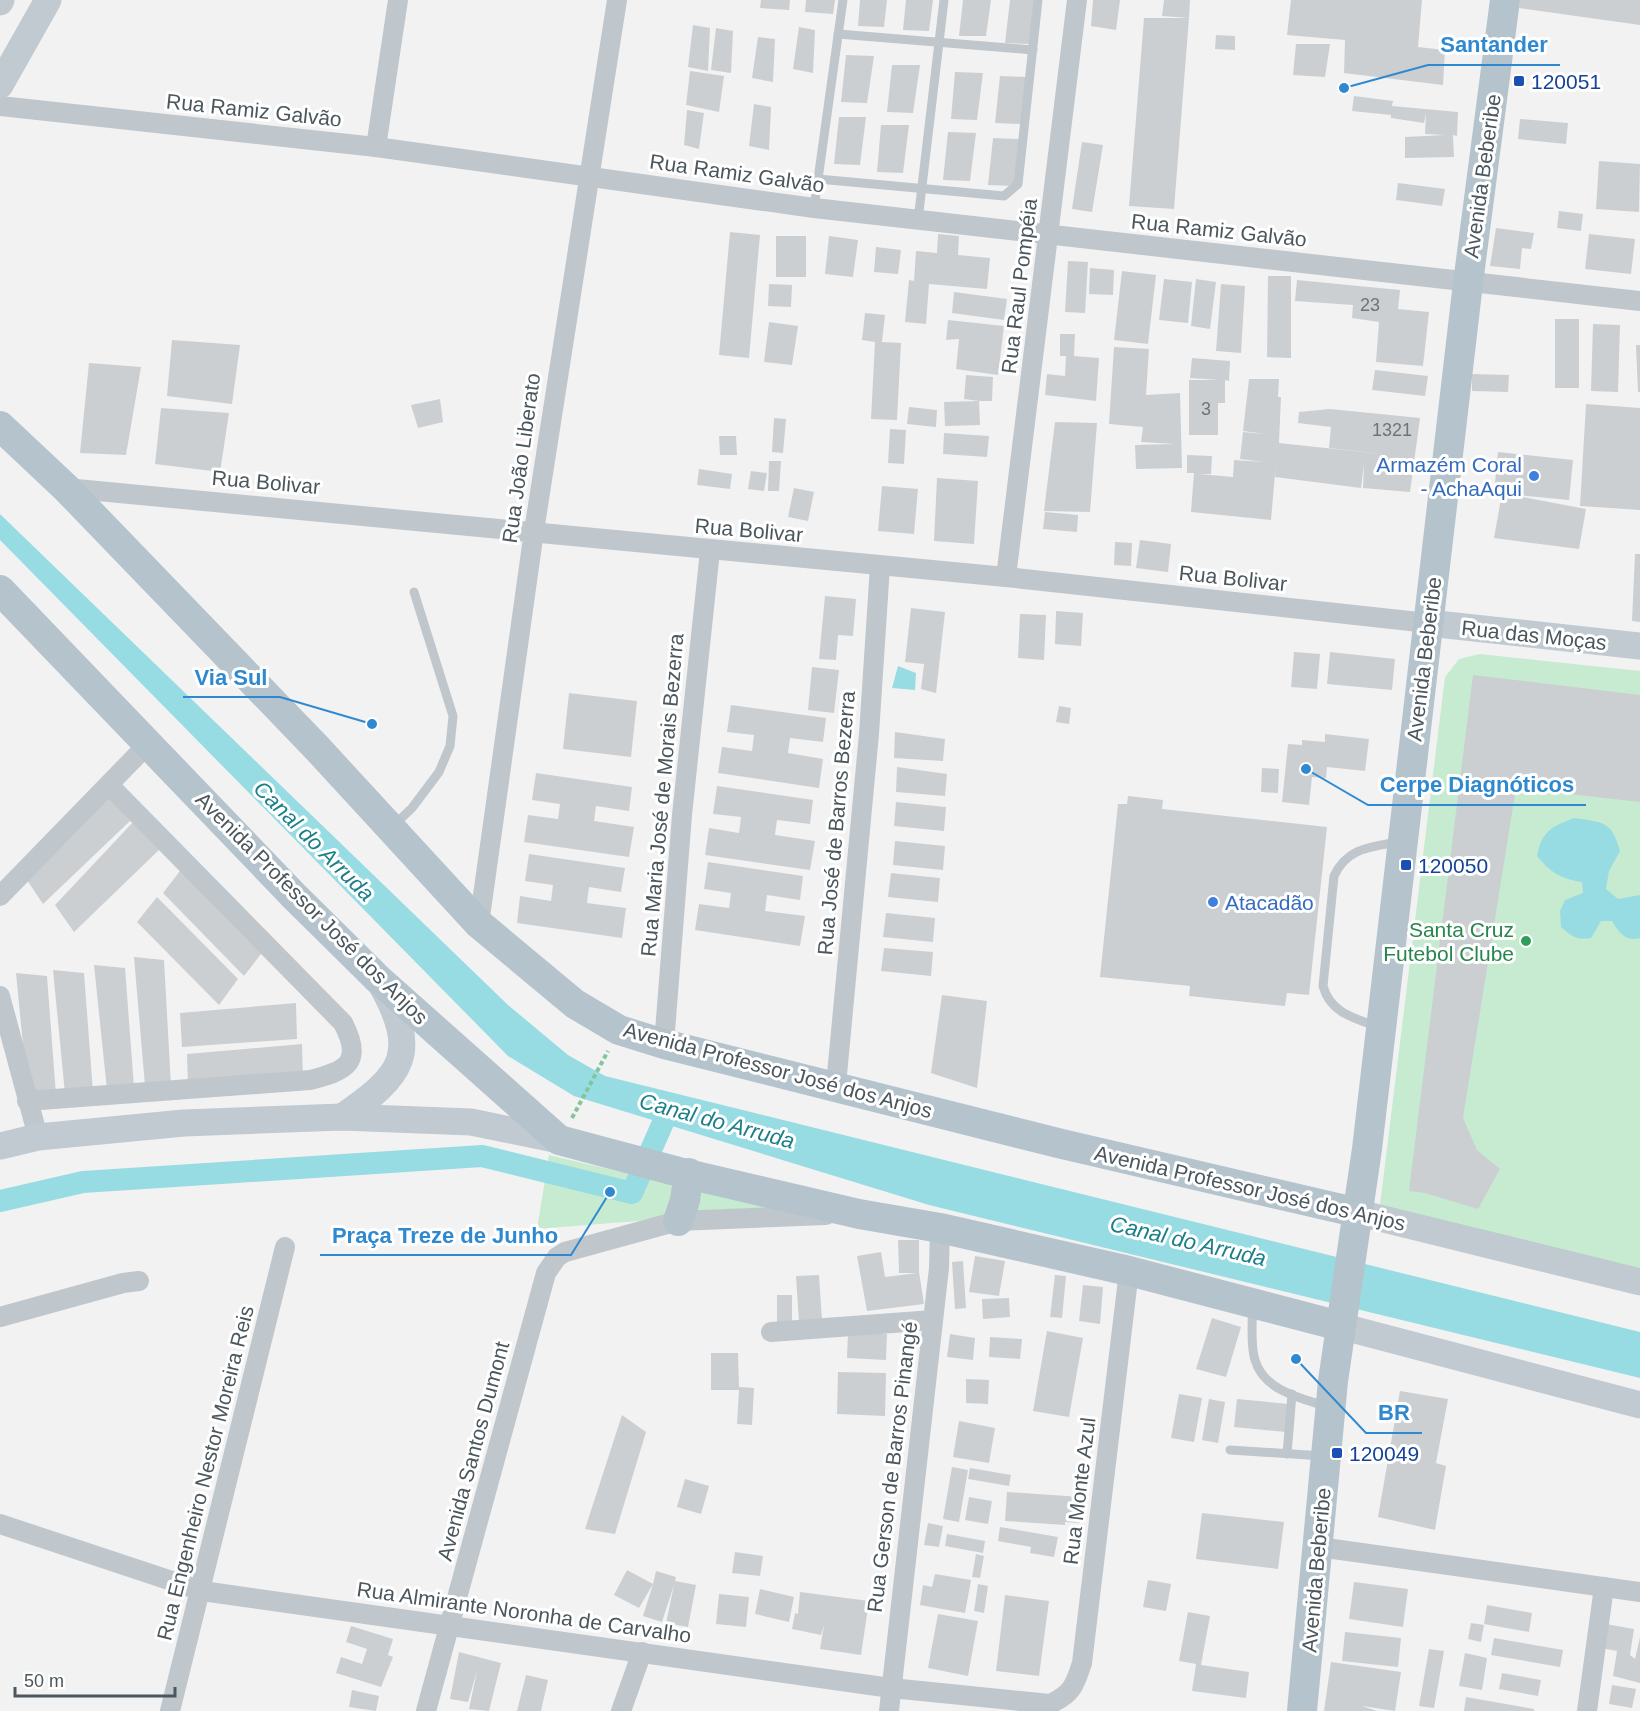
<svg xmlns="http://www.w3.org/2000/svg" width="1640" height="1711" font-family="Helvetica,sans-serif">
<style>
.green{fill:#c6ebd0}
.water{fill:#98dce3}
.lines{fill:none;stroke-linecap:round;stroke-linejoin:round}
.canal{stroke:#98dce3;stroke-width:22}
.building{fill:#cccfd2}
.path{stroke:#82c59c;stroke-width:4;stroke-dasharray:4.5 3;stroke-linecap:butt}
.lane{stroke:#bfc7cc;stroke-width:9}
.street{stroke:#bfc7cc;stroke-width:20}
.secondary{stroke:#c0cad0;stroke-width:27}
.primary{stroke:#b5c4cc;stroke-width:30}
.transit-dot{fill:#1a4fb4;stroke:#fff;stroke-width:2}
.shop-dot{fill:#3f7fe0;stroke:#fff;stroke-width:2}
.leisure-dot{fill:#2e9e5b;stroke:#fff;stroke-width:2}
.labels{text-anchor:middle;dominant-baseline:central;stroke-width:6;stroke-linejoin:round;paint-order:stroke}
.number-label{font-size:18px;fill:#6b757a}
.transit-label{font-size:21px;fill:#164399;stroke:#fff;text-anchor:start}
.street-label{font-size:21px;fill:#4b575d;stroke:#fff}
.shop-label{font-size:21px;fill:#366cbe;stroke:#fff;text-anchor:end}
.leisure-label{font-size:21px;fill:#27864d;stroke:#fff;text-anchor:end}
.water-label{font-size:22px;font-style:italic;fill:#1c7f88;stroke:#fff}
.leader{fill:none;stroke:#2f89d0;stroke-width:2}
.callout-dot{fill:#2f89d0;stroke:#fff;stroke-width:2}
.callout-label{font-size:22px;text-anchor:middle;font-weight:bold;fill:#2f89d0;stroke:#fff;stroke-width:6;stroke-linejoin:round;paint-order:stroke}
</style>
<rect width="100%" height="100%" fill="#f3f2f2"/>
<g class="green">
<polygon points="1480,654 1640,671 1640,1271 1380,1205 1445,677 1459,659"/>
<polygon points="549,1155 668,1183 676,1190 663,1219 537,1229"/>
<polygon points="692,1188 785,1206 693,1216"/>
</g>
<g class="water">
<polygon points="0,514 508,1005 568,1055 605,1076 1640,1332 1640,1378 929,1205 574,1096 508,1056 0,540"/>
<polygon points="898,666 916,673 915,690 892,688"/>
<path d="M1574 818C1603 822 1612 821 1620 851L1609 871 1606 889 1618 899 1640 895V938C1625 942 1619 932 1612 921H1601L1591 938C1577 940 1572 937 1561 927L1560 911 1565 900 1583 893 1582 882C1561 879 1550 872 1537 856 1542 830 1552 827 1574 818Z"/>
</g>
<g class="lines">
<polyline class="canal" points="0,1201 83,1182 482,1156 632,1193 669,1109"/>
</g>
<g class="building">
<polygon points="761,0 790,0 789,10 760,8"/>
<polygon points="806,0 835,0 833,14 805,12"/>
<polygon points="860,0 887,0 884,27 858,26"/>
<polygon points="906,0 933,0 929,31 903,30"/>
<polygon points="963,0 991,0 986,36 959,36"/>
<polygon points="1010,0 1037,0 1031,44 1005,43"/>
<polygon points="1093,0 1120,0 1116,30 1091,26"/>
<polygon points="1164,0 1190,0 1189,18 1162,16"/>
<polygon points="1291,0 1422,0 1418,47 1445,50 1443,85 1344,73 1345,40 1287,35"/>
<polygon points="1520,0 1640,0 1640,25 1519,8"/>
<polygon points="1144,18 1189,18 1174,209 1129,206"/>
<polygon points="693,25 710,28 708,71 688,67"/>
<polygon points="799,27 815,30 813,73 793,69"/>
<polygon points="716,28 733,31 731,73 711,70"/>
<polygon points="1216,35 1235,36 1235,50 1215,49"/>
<polygon points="758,37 775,39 773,82 752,78"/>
<polygon points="1296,44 1330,44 1325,77 1293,75"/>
<polygon points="846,55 874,56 867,103 841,102"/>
<polygon points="892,65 920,65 913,113 887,112"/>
<polygon points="690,71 724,76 719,112 686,105"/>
<polygon points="955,72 983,73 977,120 951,119"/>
<polygon points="1000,76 1028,77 1021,124 995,123"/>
<polygon points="1354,96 1393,101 1392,106 1458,112 1457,136 1453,135 1454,157 1405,158 1405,137 1445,135 1425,134 1426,113 1424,123 1391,118 1391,115 1352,111"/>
<polygon points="754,104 771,107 769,150 749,146"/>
<polygon points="687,110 704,113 699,149 684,145"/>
<polygon points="839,117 866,117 860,165 834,164"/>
<polygon points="1520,119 1568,123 1566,144 1518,139"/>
<polygon points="881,125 909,125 903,173 877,172"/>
<polygon points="948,132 976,133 970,181 943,180"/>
<polygon points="993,138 1020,139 1014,186 988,185"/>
<polygon points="1082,142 1103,145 1092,212 1072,209"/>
<polygon points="1599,161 1640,164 1639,212 1596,209"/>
<polygon points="1398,183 1445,189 1442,206 1396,200"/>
<polygon points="1559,211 1583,214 1581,231 1557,228"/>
<polygon points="1496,228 1534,233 1531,249 1522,248 1520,269 1490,266"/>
<polygon points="730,232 760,235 749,358 719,355"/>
<polygon points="938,234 959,236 958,255 990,258 987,289 929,284 926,324 905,322 909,280 914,281 916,251 937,253"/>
<polygon points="1589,234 1635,239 1631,274 1585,269"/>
<rect x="776" y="236" width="30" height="41"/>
<polygon points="829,236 858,240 853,277 825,274"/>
<polygon points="876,247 901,250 898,274 874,272"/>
<polygon points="1068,261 1088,262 1085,313 1065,312"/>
<polygon points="1090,268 1114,270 1113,295 1089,294"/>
<polygon points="1122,271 1156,275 1148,344 1114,340"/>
<polygon points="1268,276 1291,276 1291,358 1267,357"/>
<polygon points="1164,279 1192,282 1188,323 1159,320"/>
<polygon points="1196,279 1216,282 1210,329 1191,326"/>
<polygon points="1297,280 1400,290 1398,309 1429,312 1423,366 1376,362 1379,322 1352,318 1353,305 1295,301"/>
<polygon points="769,284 792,285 791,307 768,306"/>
<polygon points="1221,284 1245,286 1241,353 1216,351"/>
<polygon points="954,292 1007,299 1004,320 952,313"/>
<polygon points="865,313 885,315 882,342 901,343 897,420 871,419 875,342 862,340"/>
<rect x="1555" y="319" width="24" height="69"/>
<polygon points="948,320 1004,326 998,375 956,369 959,339 946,340"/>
<polygon points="769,322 798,326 792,365 764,362"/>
<polygon points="1593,324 1620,325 1618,392 1591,391"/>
<polygon points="1060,334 1075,334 1074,356 1099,358 1096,401 1045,395 1047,374 1065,376 1066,356 1060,356"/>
<polygon points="172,340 240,345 232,404 167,396"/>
<polygon points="1636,345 1640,345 1640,392 1638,392"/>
<polygon points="1114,347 1149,349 1146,395 1180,393 1182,468 1136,469 1135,445 1175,444 1141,442 1143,427 1109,424"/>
<polygon points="1192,358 1230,361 1229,381 1225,380 1225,403 1218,403 1218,435 1189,435 1189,380 1219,380 1190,378"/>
<polygon points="89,363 141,367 126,455 80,453"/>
<polygon points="1375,370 1428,376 1425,396 1372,390"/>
<polygon points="1472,374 1509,375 1508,392 1472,391"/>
<polygon points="966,375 993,377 992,401 979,401 980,425 945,426 944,402 979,401 964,399"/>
<polygon points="1249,379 1279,379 1278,397 1281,397 1279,443 1391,455 1329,448 1331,427 1298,423 1299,412 1330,409 1420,418 1410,492 1363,488 1364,464 1361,488 1275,477 1276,463 1271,520 1191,512 1194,473 1187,473 1187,455 1212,456 1211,474 1199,474 1233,477 1234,460 1264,462 1240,459 1243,432 1265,434 1243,431"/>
<polygon points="440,399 443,422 418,428 411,405"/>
<polygon points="1586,404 1640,408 1640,510 1580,506"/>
<polygon points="909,407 937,410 936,427 907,424"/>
<polygon points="161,408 229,413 220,472 155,464"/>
<polygon points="774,418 786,419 783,453 772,452"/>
<polygon points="1055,422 1097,423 1090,512 1044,511"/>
<polygon points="890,429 906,430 904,464 888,463"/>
<polygon points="944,433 989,436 987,457 943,454"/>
<polygon points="719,436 736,436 737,455 720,455"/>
<polygon points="1498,452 1573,460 1569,500 1507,494 1586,509 1579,549 1494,538 1502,493 1494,493"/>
<polygon points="769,461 781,461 779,491 768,491"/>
<polygon points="699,469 732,474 730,489 697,485"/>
<polygon points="751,471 767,473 764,491 748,489"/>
<polygon points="937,478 978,481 974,544 934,541"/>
<polygon points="882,486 918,489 914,534 878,531"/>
<polygon points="794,488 814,492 808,521 788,517"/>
<polygon points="1045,512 1078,515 1077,532 1043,529"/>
<polygon points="1140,540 1171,544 1168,572 1136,568"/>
<polygon points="1115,542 1132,543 1131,566 1114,565"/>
<polygon points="1635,554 1640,554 1640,622 1632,621"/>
<polygon points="825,596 856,599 853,636 838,635 836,660 819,659"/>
<polygon points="911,608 945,612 936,693 921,689 924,664 905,662"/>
<polygon points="1056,611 1083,613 1081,646 1055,644"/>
<polygon points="1020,614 1046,615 1044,660 1018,658"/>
<polygon points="1294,652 1320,654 1317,689 1291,687"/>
<polygon points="1330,652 1395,659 1392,690 1327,684"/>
<polygon points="812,667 839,670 834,713 808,710"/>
<polygon points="1473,675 1640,695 1640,802 1516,788 1463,1118 1477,1150 1500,1169 1478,1209 1425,1193 1409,1191"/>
<polygon points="569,693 637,701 631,757 563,749"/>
<polygon points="731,705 826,718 823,742 790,738 788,753 823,759 819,788 718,773 722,747 752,751 754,735 727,732"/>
<polygon points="1059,706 1071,708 1069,724 1056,722"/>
<polygon points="895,732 945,739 943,761 894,758"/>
<polygon points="1325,734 1369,739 1365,771 1327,767 1326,778 1312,777 1309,805 1282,802 1288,744 1302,745 1302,740 1325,742"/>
<polygon points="897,767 947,774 945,796 896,792"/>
<polygon points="1262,768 1279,769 1278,793 1261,792"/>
<polygon points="536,773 632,787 629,811 596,806 594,821 634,827 629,857 524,842 528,815 558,819 560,804 532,800"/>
<polygon points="717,786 813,800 810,824 777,820 775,835 815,841 810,870 705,855 709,828 739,833 741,817 713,814"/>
<polygon points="106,792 131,820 43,904 25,877"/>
<polygon points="1128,796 1163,800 1162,809 1327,827 1309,995 1287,993 1285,1006 1189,996 1190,986 1100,977 1118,804 1127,804"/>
<polygon points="896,802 946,807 944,831 894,826"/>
<polygon points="136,819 161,848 74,932 55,905"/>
<polygon points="895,841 945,846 943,870 893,865"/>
<polygon points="529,854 625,868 621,892 589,887 587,903 626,908 622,938 517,923 520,896 551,901 553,885 525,881"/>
<polygon points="708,862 803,876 800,900 767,895 765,911 805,916 800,946 695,930 699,904 729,908 731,893 704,889"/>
<polygon points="183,867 264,950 244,976 163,893"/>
<polygon points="891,873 940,878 938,902 888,897"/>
<polygon points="157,897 238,979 219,1005 137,922"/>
<polygon points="886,913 935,918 933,942 883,937"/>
<polygon points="884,948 933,952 931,976 881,971"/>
<polygon points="134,957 164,960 171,1086 145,1086"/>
<polygon points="94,965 125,968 134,1087 107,1090"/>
<polygon points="53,970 84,973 93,1092 65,1094"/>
<polygon points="16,973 47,976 56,1095 28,1097"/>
<polygon points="942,995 987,1001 977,1088 931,1073"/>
<polygon points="296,1003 297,1039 182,1047 180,1013"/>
<polygon points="302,1044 303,1080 188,1088 187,1054"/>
<polygon points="898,1240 919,1240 919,1272 924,1304 867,1311 857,1256 881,1252 885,1277 917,1273 899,1273"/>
<polygon points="975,1256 1005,1261 999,1296 969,1292"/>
<polygon points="963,1261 966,1308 955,1309 952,1262"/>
<polygon points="819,1275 822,1320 799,1322 796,1276"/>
<polygon points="1055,1275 1066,1276 1062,1318 1050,1317"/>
<polygon points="1083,1285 1103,1287 1100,1324 1079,1321"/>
<polygon points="777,1295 792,1295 792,1321 777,1322"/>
<polygon points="1009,1298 1010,1317 983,1319 982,1299"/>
<polygon points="1212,1318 1241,1327 1226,1377 1196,1369"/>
<polygon points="1047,1331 1083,1338 1069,1417 1033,1411"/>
<polygon points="848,1332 887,1334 886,1360 847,1358"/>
<polygon points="950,1334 975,1338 973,1360 947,1357"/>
<polygon points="990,1337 1022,1339 1020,1359 989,1357"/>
<polygon points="711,1353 738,1353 739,1387 754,1388 752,1425 737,1424 739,1390 711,1390"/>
<polygon points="838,1372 886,1373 885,1416 837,1414"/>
<polygon points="966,1379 989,1380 988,1404 966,1403"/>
<polygon points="1400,1391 1448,1399 1436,1463 1446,1466 1435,1530 1378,1517"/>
<polygon points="1179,1394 1202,1398 1194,1442 1171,1438"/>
<polygon points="1209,1399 1225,1402 1218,1443 1202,1440"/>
<polygon points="1237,1399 1289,1404 1286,1432 1234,1427"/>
<polygon points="622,1415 646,1432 615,1534 585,1529"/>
<polygon points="959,1421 995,1428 989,1463 953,1457"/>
<polygon points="952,1467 968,1470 959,1522 943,1519"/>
<polygon points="970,1468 1011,1475 1009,1486 968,1479"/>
<polygon points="685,1479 709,1486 701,1514 677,1507"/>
<polygon points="1007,1492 1081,1497 1080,1523 1065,1522 1065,1525 1005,1521"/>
<polygon points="969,1497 992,1501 988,1524 965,1520"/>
<polygon points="1202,1513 1284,1522 1278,1569 1196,1559"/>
<polygon points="928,1523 943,1526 939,1547 924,1545"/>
<polygon points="1000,1527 1058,1537 1054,1557 1030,1553 1031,1547 998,1541"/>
<polygon points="947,1534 985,1541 983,1553 945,1546"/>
<polygon points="735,1552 763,1556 760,1576 732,1573"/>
<polygon points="976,1554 984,1556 980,1578 972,1577"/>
<polygon points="627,1570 653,1584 656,1571 676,1577 675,1581 696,1585 688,1627 666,1623 674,1585 662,1622 643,1616 653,1584 639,1608 614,1595"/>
<polygon points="935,1574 971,1580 965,1613 920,1605 923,1585 932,1587"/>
<polygon points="1148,1580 1171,1584 1166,1611 1143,1607"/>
<polygon points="1354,1582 1408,1589 1403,1627 1349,1619"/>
<polygon points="978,1584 988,1586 984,1613 974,1611"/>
<polygon points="760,1589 794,1597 789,1622 755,1614"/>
<polygon points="800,1592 869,1601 861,1655 820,1649 824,1625 821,1635 792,1629 795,1613 798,1614"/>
<polygon points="719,1594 749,1597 746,1627 716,1624"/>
<polygon points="1005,1595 1049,1601 1039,1676 996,1671"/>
<polygon points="1487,1605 1532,1613 1529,1632 1484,1624"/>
<polygon points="1188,1612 1210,1616 1201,1665 1249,1672 1246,1698 1192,1691 1196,1664 1179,1661"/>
<polygon points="938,1614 978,1621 968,1676 928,1668"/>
<polygon points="1471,1623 1484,1625 1481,1642 1468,1639"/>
<polygon points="1606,1624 1634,1629 1630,1655 1635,1659 1640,1637 1640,1683 1613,1676 1617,1651 1601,1648"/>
<polygon points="351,1626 393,1639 388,1655 393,1657 381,1687 336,1673 341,1657 362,1664 367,1649 346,1642"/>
<polygon points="1345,1632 1401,1638 1398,1667 1342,1661"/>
<polygon points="1494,1638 1563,1650 1560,1667 1491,1655"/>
<polygon points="1429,1649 1444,1651 1434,1708 1419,1706"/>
<polygon points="459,1652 501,1663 489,1711 469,1709 477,1671 468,1702 450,1699"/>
<polygon points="1465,1653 1487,1658 1482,1690 1459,1686"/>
<polygon points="1331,1662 1401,1672 1395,1711 1362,1706 1377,1711 1324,1711"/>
<polygon points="1502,1673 1541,1680 1538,1696 1499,1689"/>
<polygon points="526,1675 548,1680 541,1711 517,1711"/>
<polygon points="1612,1685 1636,1689 1632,1708 1609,1704"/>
<polygon points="352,1690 379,1696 376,1711 349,1707"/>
<polygon points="1466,1697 1534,1709 1534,1711 1464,1711"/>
</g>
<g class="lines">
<polyline class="path" points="572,1118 608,1051"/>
<g class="lane">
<polyline points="838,34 1033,50"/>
<polyline points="818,179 1004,196 1018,184 1038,0"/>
<polyline points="814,208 843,0"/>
<polyline points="918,220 944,0"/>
<polyline points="393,826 412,808 439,772 450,746 453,716 414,592"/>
<path d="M1376 1026C1353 1018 1330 1012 1323 986L1334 876C1347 848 1370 847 1398 842"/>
<path d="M1252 1308C1253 1324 1250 1345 1255 1360 1264 1391 1301 1398 1328 1407"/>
<polyline points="1230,1450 1323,1456"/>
<polyline points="1287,1454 1292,1394"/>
</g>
<g class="street">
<polyline points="0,106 376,147 814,208 1640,301"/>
<polyline points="376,147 398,0"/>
<polyline points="66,488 1006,577 1428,623"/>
<polyline points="1006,577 1077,0"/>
<polyline points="0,896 148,744"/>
<polyline points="479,924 534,531 617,0"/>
<polyline points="0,996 38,1137"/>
<polyline points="664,1044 682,815 710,551"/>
<polyline points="836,1085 869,734 880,566"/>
<path d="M27 1101 310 1080C346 1071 364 1063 343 1023L109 785"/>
<polyline points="0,1317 123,1283 139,1281"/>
<polyline points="771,1332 933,1320"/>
<path d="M0 1524 202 1591 891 1688 1050 1704C1072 1694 1075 1685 1082 1663L1129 1271"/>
<polyline points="1319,1547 1640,1592"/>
<polyline points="170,1711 285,1247"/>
<polyline points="426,1711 546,1273 557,1257 565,1252 678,1221 826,1215"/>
<polyline points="621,1711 642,1652"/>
<polyline points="889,1711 939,1268 940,1228"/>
<polyline points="1587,1711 1604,1587"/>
</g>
<g class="secondary">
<polyline points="0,2 1,0"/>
<polyline points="0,85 48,0"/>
<polyline points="1428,623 1640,646"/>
<path d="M342 1117C403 1075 420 1054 381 984"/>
<polyline points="0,1146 38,1137 184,1123 342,1117 471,1122 559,1140"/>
<polyline points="1359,1213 1640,1282"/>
<polyline points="1340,1326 1640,1405"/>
</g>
<g class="primary">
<polyline points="0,426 66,488 316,747 479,924 575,1004 619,1030 664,1044 1062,1144 1359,1213"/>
<polyline points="0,590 294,896 378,979 559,1140 679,1172 859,1214 940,1228 1129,1271 1340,1326"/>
<polyline points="678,1221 685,1200 689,1173"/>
<polyline points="1302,1711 1333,1381 1367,1149 1468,283 1505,0"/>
</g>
</g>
<g class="transit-dot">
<rect x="1513" y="75" width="12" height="12" rx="3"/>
<rect x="1400" y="859" width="12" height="12" rx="3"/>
<rect x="1331" y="1447" width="12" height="12" rx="3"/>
</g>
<g class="shop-dot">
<circle cx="1534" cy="476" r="6"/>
<circle cx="1213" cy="902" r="6"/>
</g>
<circle class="leisure-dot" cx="1526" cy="941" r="6"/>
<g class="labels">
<g class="number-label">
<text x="1370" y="305">23</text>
<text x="1206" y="409">3</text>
<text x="1392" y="430">1321</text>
</g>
<g class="transit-label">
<text x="1531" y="81">120051</text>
<text x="1418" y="865">120050</text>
<text x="1349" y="1453">120049</text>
</g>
<g class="street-label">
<text transform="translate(254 110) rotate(6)">Rua Ramiz Galvão</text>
<text transform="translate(737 173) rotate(8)">Rua Ramiz Galvão</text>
<text transform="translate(1482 176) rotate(-82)">Avenida Beberibe</text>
<text transform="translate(1219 230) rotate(6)">Rua Ramiz Galvão</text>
<text transform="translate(1019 286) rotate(-83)">Rua Raul Pompéia</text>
<text transform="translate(521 458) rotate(-82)">Rua João Liberato</text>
<text transform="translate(266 482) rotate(5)">Rua Bolivar</text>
<text transform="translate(749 530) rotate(5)">Rua Bolivar</text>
<text transform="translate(1233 578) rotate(6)">Rua Bolivar</text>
<text transform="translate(1534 635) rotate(6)">Rua das Moças</text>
<text transform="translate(1424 659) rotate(-83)">Avenida Beberibe</text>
<text transform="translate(662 795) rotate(-85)">Rua Maria José de Morais Bezerra</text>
<text transform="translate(836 823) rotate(-85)">Rua José de Barros Bezerra</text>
<text transform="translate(312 908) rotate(45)">Avenida Professor José dos Anjos</text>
<text transform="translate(778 1070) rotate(15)">Avenida Professor José dos Anjos</text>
<text transform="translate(1250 1188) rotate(13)">Avenida Professor José dos Anjos</text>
<text transform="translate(473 1451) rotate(-75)">Avenida Santos Dumont</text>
<text transform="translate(892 1467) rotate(-83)">Rua Gerson de Barros Pinangé</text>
<text transform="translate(205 1473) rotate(-76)">Rua Engenheiro Nestor Moreira Reis</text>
<text transform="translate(1079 1491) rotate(-83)">Rua Monte Azul</text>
<text transform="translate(1316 1570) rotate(-85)">Avenida Beberibe</text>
<text transform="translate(524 1612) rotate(8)">Rua Almirante Noronha de Carvalho</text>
</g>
<g class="shop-label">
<text x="1522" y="464">Armazém Coral<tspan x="1522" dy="24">- AchaAqui</tspan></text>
<text x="1225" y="902" text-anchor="start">Atacadão</text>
</g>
<g class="leisure-label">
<text x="1514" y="929">Santa Cruz<tspan x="1514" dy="24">Futebol Clube</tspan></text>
</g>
<g class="water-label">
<text transform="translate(314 841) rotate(45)">Canal do Arruda</text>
<text transform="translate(717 1121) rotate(15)">Canal do Arruda</text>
<text transform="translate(1188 1241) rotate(13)">Canal do Arruda</text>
</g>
</g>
<path class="leader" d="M1344 88L1428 65H1560M372 724L280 697H183M1306 769L1368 805H1586M610 1192L571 1255H320M1296 1359L1366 1433H1422"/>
<g class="callout-dot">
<circle cx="1344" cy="88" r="6"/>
<circle cx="372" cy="724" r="6"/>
<circle cx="1306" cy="769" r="6"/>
<circle cx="610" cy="1192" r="6"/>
<circle cx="1296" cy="1359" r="6"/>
</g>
<g class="callout-label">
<text x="1494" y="52">Santander</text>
<text x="231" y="685">Via Sul</text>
<text x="1477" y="792">Cerpe Diagnóticos</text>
<text x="445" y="1243">Praça Treze de Junho</text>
<text x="1394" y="1420">BR</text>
</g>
<path d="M15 1687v9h160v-9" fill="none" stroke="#4b575d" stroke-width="3"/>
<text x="24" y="1687" font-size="18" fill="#4b575d" stroke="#ffffff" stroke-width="4.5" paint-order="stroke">50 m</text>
</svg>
